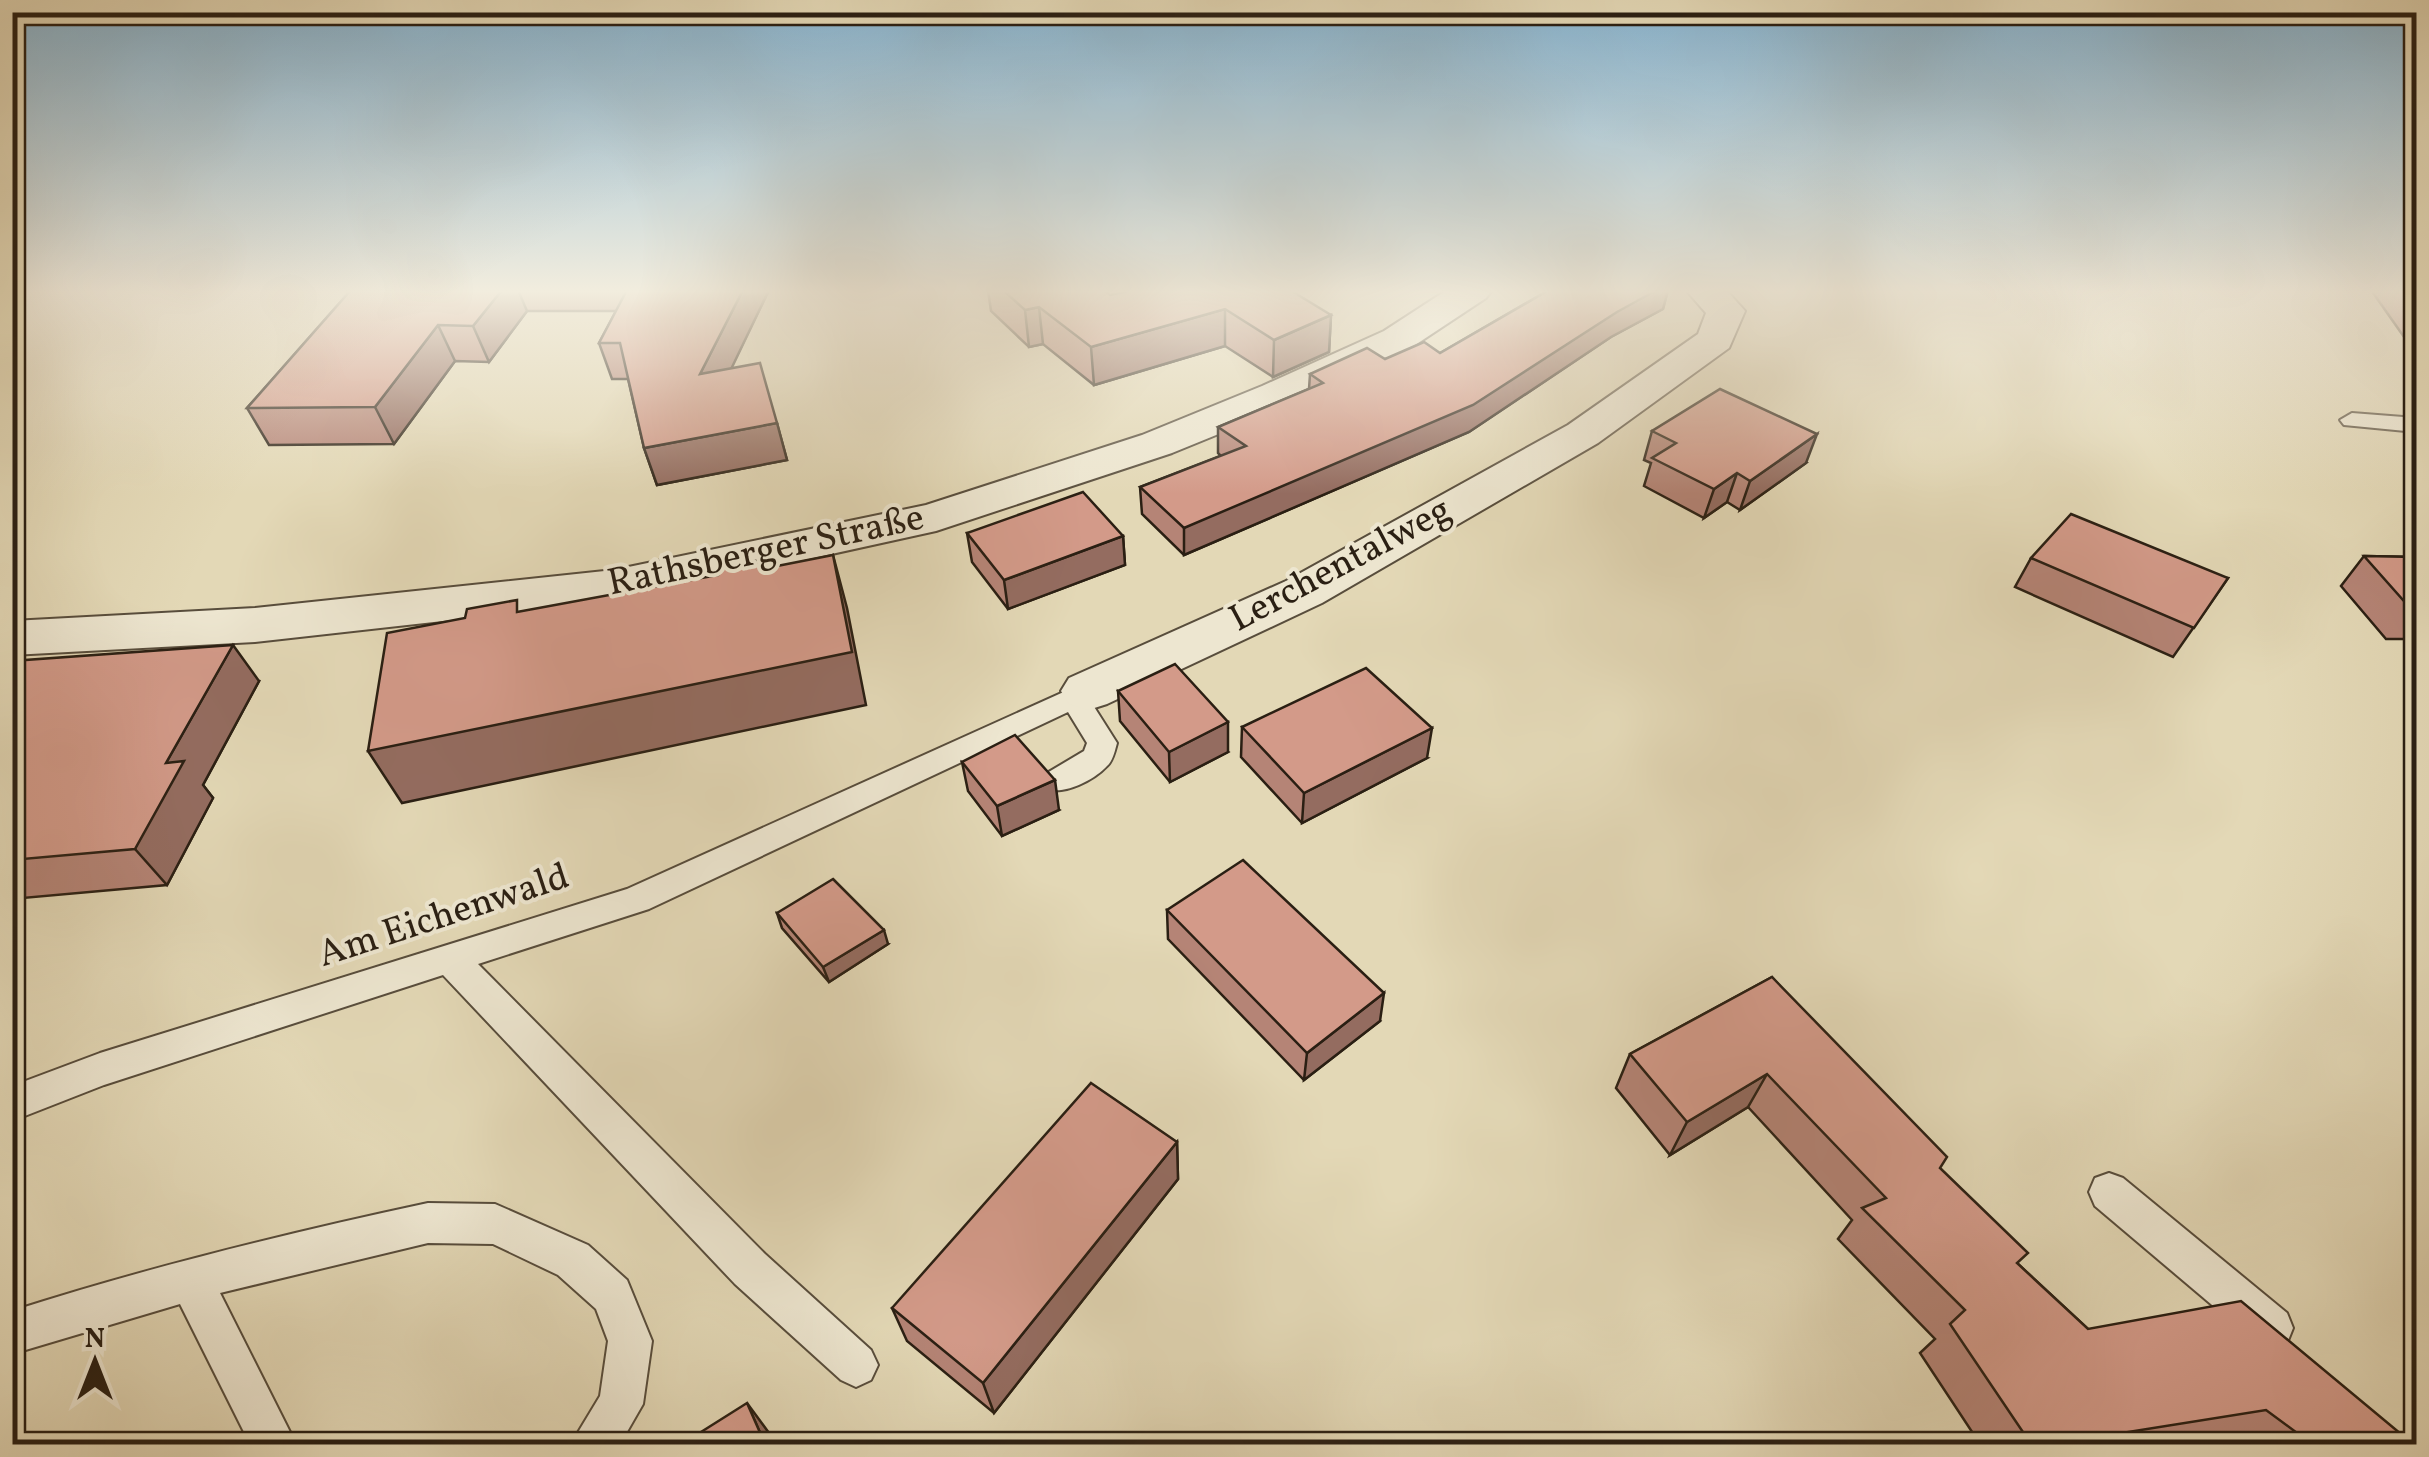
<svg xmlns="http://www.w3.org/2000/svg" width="2429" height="1457" font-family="Vollkorn,serif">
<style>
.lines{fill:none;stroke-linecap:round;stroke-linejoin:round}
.service-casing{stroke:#584d3c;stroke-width:4}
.minor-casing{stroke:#584d3c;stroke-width:4}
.tertiary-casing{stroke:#584d3c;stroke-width:4}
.service{fill:#ede6d0;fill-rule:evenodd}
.minor{fill:#ede6d0;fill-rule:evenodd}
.tertiary{fill:#ede6d0;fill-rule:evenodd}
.wall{fill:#b58476;stroke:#2a1f13;stroke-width:2.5}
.shaded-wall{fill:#946c60;stroke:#2a1f13;stroke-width:2.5}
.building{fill:#d39a89;stroke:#2a1f13;stroke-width:2.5}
.labels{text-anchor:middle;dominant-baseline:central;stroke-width:8;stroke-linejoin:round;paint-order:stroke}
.street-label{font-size:38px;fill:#2a1f13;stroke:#ede6d0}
</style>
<rect width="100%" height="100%" fill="#e3d8b6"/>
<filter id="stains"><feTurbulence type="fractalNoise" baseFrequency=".002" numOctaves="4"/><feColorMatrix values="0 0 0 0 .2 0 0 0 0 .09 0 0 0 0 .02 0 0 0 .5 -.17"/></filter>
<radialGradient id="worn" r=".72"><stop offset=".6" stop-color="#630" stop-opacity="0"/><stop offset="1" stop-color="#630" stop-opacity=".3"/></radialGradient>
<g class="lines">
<defs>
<g id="service">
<polygon points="2352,413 2416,418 2416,432 2344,425 2340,420"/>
<path d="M1088 681 1098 684 1103 691 1091 702 1117 743C1115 750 1113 761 1107 766 1094 780 1065 795 1047 789L1042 781 1047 773 1084 751 1087 743 1068 712 649 909 478 964 765 1254 871 1350 878 1365 871 1380 856 1387 841 1380 735 1284 443 975 104 1085 12 1121V1086L100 1053 627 889Z"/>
<polygon points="2109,1173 2123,1178 2287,1313 2293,1328 2287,1343 2272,1349 2257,1343 2095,1206 2089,1192 2095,1178"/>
<path d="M428 1203 495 1204 588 1245 627 1280 652 1341 643 1404 620 1444H571L600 1396 608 1341 596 1309 558 1275 493 1244 428 1243 220 1293 296 1444H250L180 1304 12 1354V1311C149 1267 288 1233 428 1203Z"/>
</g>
<polygon id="minor" points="1686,290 1726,290 1745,311 1729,348 1598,443 1322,603 1107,704 1088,710 1069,704 1061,691 1069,678 1286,581 1568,425 1698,334 1706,313"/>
<polygon id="tertiary" points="1447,290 1492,290 1486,298 1412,347 1292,404 1172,453 936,531 614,602 255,642 12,655 12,621 255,608 614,570 926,505 1142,435 1262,386 1384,331"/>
</defs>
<use href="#service" class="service-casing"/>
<use href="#minor" class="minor-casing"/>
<use href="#tertiary" class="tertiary-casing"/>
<use href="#service" class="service"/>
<use href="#minor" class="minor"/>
<use href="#tertiary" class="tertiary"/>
</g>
<g class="wall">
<polygon points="351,290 769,290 731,368 777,423 787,460 657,485 644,448 628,379 612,379 599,343 616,311 527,311 489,362 455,361 394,444 269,445 247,408"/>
<polygon points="988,290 1104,290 1110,295 1331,315 1329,352 1273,377 1225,346 1094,385 1043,344 1029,347 991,311"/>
<polygon points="1549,290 1668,290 1663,309 1611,337 1469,432 1184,555 1142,514 1140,487 1221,456 1218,453 1218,427 1309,389 1310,374 1385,359 1440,353"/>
<polygon points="2371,290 2416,290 2416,354"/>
<polygon points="1652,431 1806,463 1740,510 1727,502 1704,518 1644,486 1651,463 1644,460"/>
<polygon points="967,533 1123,536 1125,565 1008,609 972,562"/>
<polygon points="2364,556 2416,557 2416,646 2410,639 2386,639 2341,586"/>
<polygon points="2031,558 2228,578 2173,657 2015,587"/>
<polygon points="12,661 259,681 203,785 213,798 167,885 12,899"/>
<polygon points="1118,691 1228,752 1170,782 1120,721"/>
<polygon points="1242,727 1427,758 1302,823 1241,757"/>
<polygon points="962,762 1059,810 1002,836 968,791"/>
<polygon points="1167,910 1380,1021 1304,1080 1168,939"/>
<polygon points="777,913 888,944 829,982 782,928"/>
<polygon points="1772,977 1940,1168 2017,1263 2088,1329 2413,1444 2233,1444 2222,1436 2170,1444 1980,1444 1920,1353 1935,1339 1838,1239 1852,1220 1748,1107 1670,1155 1616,1088 1630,1054"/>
<polygon points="1177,1142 1178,1179 994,1413 907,1341 892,1308"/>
</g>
<g class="shaded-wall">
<polygon points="502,290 518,290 527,311 489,362 473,326"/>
<polygon points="743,290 769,290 711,411 700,374"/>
<polygon points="1657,290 1668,290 1663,309 1611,337 1469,432 1184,555 1184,528"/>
<polygon points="1039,307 1043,344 1029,347 1025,310"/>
<polygon points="1225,309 1225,346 1094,385 1091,347"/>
<polygon points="1331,315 1329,352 1273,377 1274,340"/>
<polygon points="438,325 455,361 394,444 375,407"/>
<polygon points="777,423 787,460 657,485 644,448"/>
<polygon points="1817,434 1806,463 1740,510 1750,481"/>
<polygon points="1737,473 1727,502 1704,518 1714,489"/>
<polygon points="1123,536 1125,565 1008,609 1004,580"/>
<polygon points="833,555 847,608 866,705 402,803 368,751"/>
<polygon points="233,645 259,681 203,785 213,798 167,885 135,849 166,763"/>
<polygon points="1228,722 1228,752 1170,782 1169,752"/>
<polygon points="1432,728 1427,758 1302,823 1304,793"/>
<polygon points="1055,780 1059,810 1002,836 997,806"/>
<polygon points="884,930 888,944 829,982 823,967"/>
<polygon points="1384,993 1380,1021 1304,1080 1307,1053"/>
<polygon points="1767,1074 1748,1107 1670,1155 1687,1122"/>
<polygon points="1177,1142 1178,1179 994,1413 983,1383"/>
<polygon points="747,1403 769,1433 775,1444 765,1444"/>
</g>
<g class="building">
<polygon points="351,290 502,290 473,326 438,325 375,407 247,408"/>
<polygon points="627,290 743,290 700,374 760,363 777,423 644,448 620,343 599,343"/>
<polygon points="1003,290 1104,290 1110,295 1134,290 1290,290 1331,315 1274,340 1225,309 1091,347 1039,307 1025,310"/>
<polygon points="1549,290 1657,290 1617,312 1473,405 1184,528 1140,487 1246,446 1218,427 1323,383 1310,374 1367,348 1385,359 1424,342 1440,353"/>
<polygon points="2404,290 2416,290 2416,306"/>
<polygon points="1720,389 1817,434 1750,481 1737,473 1714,489 1652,458 1676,443 1652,431"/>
<polygon points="1083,492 1123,536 1004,580 967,533"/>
<polygon points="2071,514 2228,578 2194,628 2031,558"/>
<polygon points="833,555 852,652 368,751 387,633 465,618 467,609 517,600 517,612 718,575 718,568 766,559 767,568"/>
<polygon points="2364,556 2416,557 2416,609 2411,609"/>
<polygon points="233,645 166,763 184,761 135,849 12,860 12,661"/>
<polygon points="1175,664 1228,722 1169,752 1118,691"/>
<polygon points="1366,668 1432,728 1304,793 1242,727"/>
<polygon points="1015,735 1055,780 997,806 962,762"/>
<polygon points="1243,860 1384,993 1307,1053 1167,910"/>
<polygon points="833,879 884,930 823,967 777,913"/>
<polygon points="1772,977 1947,1157 1940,1168 2028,1253 2017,1263 2088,1329 2241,1301 2413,1444 2312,1444 2266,1410 2053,1444 2031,1444 1950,1324 1965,1310 1862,1208 1886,1198 1767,1074 1687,1122 1630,1054"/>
<polygon points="1091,1083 1177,1142 983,1383 892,1308"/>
<polygon points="747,1403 765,1444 682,1444"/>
</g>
<linearGradient id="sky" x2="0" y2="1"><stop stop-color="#87b6d4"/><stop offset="0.59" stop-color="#f2edde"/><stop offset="1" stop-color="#f2edde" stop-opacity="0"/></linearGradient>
<rect width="2429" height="494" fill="url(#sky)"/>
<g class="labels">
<g class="street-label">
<text transform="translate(766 552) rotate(-12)">Rathsberger Straße</text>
<text transform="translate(1341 566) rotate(-28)">Lerchentalweg</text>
<text transform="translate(444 917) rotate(-18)">Am Eichenwald</text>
</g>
</g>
<rect width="2429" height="1457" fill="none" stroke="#e3d8b6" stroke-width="50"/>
<rect x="15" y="15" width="2399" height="1427" fill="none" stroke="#2a1f13" stroke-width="5"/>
<rect x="25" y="25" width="2379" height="1407" fill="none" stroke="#2a1f13" stroke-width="2.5"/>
<g transform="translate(95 1362)" stroke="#ede6d0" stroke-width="8" paint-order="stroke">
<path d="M0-8L18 38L0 25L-18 38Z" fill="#2a1f13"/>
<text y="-15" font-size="28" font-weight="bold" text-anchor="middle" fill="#2a1f13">N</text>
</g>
<rect width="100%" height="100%" filter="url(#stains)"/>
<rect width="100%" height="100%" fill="url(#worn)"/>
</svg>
